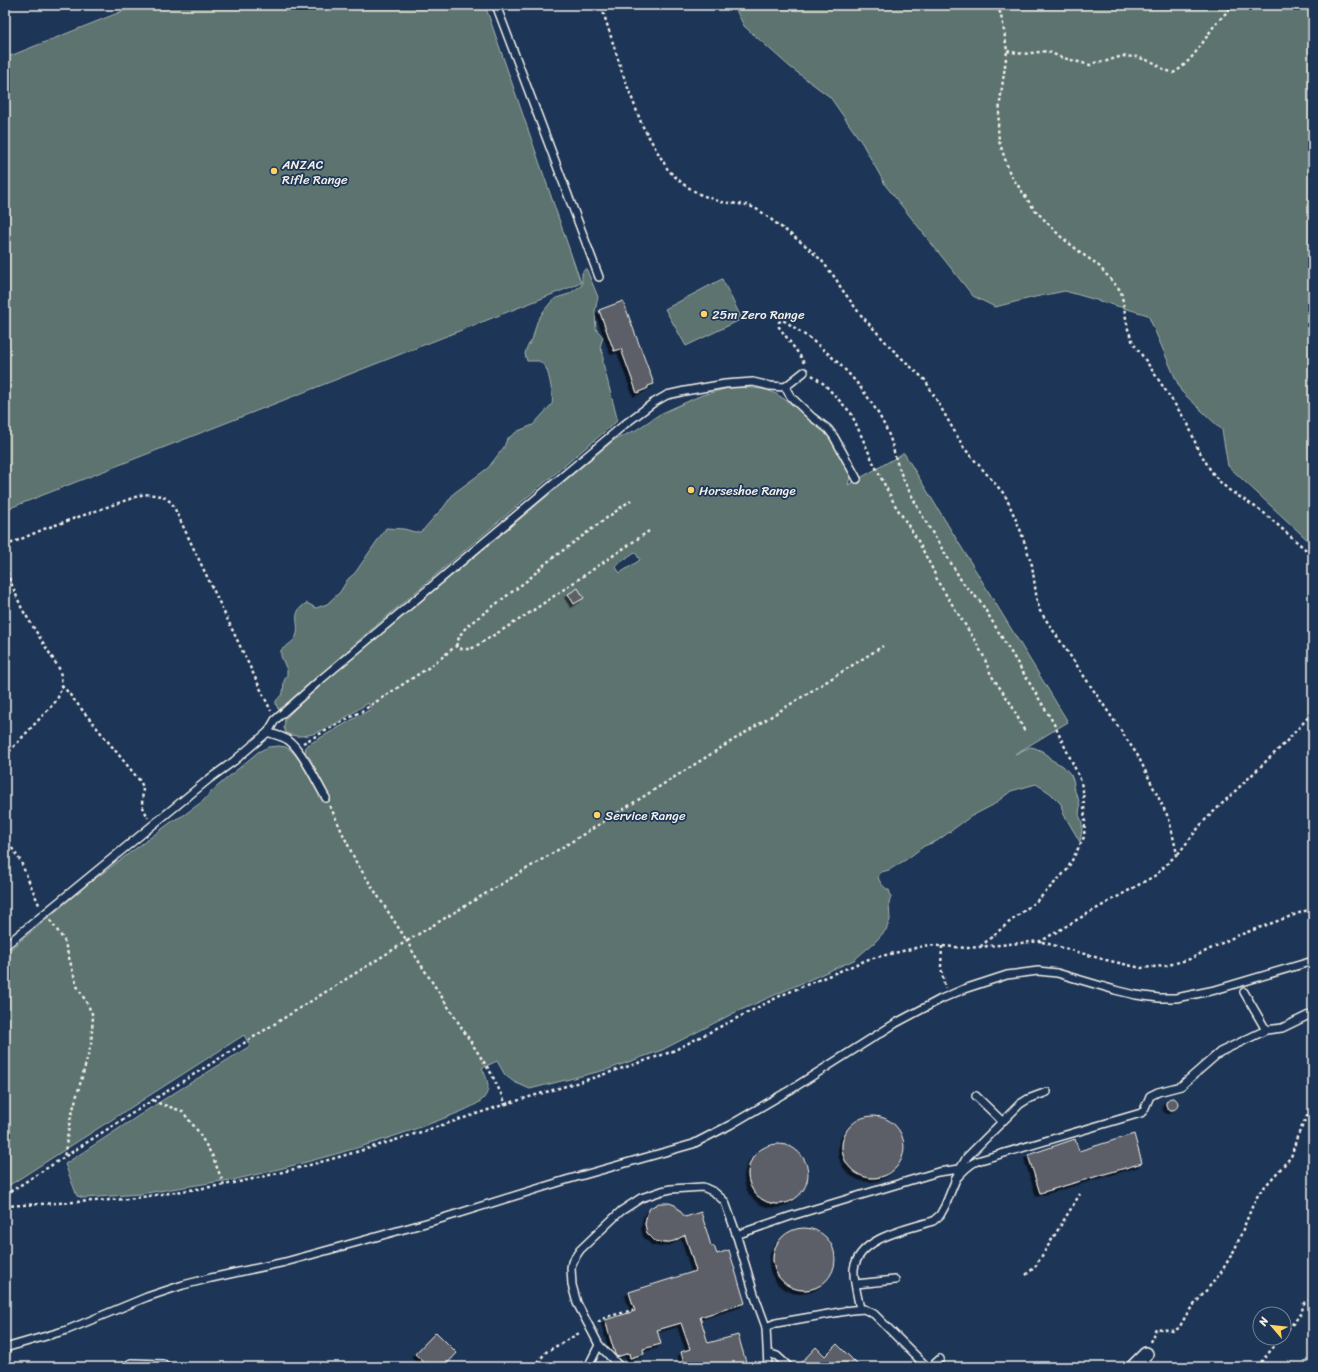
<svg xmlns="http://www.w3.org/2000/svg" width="1318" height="1372" font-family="Sriracha,sans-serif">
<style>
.green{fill:#5b736f;stroke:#a8b2ac;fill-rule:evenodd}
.building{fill:#5c5f67;stroke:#f4f1e8;filter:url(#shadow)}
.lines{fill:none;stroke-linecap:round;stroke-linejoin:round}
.service-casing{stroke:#f4f1e8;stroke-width:10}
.minor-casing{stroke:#f4f1e8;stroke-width:16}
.path{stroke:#f4f1e8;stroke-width:2.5;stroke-dasharray:3 3;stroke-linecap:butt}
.service{stroke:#1d3557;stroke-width:7}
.minor{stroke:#1d3557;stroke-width:13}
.poi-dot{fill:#ffd166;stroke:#1d3557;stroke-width:1.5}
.labels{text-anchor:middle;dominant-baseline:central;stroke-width:3.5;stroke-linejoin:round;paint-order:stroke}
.poi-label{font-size:13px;fill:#f4f1e8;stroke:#1d3557;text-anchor:start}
</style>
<defs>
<filter id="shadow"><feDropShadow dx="-3.5" dy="3.5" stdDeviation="0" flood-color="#0009"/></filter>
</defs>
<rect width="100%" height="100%" fill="#1d3557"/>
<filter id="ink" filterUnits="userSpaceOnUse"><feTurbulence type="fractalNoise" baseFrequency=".025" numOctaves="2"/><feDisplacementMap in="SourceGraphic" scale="8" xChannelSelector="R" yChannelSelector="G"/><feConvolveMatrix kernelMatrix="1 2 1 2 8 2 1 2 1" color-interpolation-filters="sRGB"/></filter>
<g filter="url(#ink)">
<g class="green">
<polygon points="138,5 485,5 581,283 5,510 5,58"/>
<polygon points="738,5 1313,5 1313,545 1228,466 1222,430 1181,391 1148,315 1065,291 1035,297 995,307 973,296 886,186 862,143 830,97 790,67 744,26 736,10"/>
<path d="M586 268 598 297 595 311 596 329 603 337 600 347 603 354V363L617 418 616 422 365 635 281 709H278L276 704V701L283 693 284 681 287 675V670L281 656V650C285 647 290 644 294 640 304 626 287 614 307 603L316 608 327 604 340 592 348 579 355 573 386 528 404 529 415 532H420L423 530 437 514 443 508 454 493 488 468 504 447 507 439 518 431 533 425 552 404C554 398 549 374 546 368 544 365 541 363 539 361H527L525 354 527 347 532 340 537 322 543 312 551 302 556 298 569 294 582 285V273Z"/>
<polygon points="722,279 742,319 686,346 665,309"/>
<path d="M732 387C745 388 760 387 772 392 786 398 826 430 834 443 840 452 845 463 851 473L848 485 904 453 1068 722 1015 754 1030 747 1035 748 1042 751 1049 756 1050 759 1063 766 1071 775 1074 783 1073 787 1078 798 1080 806 1079 815 1082 822V830L1080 842 1063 813 1061 804 1050 793 1036 784 1011 791 993 805 970 817 937 841 924 846 907 859 889 870 881 872 878 877C880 883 884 888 889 890L891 896 889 903 890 920 886 930 875 942 854 960 734 1013 662 1050 609 1069 530 1089 514 1082 505 1075 497 1061 482 1068C487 1078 492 1089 483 1099 474 1108 449 1116 437 1121 371 1146 302 1164 233 1180L222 1181 140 1194 84 1198 77 1196 65 1164 158 1103 250 1046 244 1035 5 1188V954L88 884 174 820 184 815 192 809 203 801 213 790 258 752 268 747 279 746 286 747 293 752 305 768 318 793 326 789 310 758 305 753 306 746 371 709 368 703C348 715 310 746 286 733L284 728 285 719 308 696 614 440 636 430 660 414 702 395ZM635 552 640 560 620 573 615 566Z"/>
</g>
<g class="building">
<polygon points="623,301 654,384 648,386 648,388 637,393 621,349 614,351 599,310"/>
<polygon points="578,588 584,598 574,604 568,594"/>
<circle cx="1172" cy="1104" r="6"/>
<circle cx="873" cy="1147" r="31"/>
<polygon points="1134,1134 1142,1163 1040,1193 1028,1155 1075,1139 1079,1151"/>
<circle cx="778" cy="1174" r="30"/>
<polygon points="659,1203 669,1203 675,1205 685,1217 701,1212 711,1246 714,1246 717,1254 729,1250 745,1303 700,1317 708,1343 738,1335 746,1362 728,1367 685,1367 681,1352 690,1349 681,1323 657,1330 661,1344 643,1349 644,1354 630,1358 629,1353 617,1357 615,1354 605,1320 635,1311 629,1292 696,1271 685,1235 674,1241 664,1243 655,1241 647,1233 645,1224 647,1214 650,1208"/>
<circle cx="804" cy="1259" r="31"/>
<polygon points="436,1332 457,1353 444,1367 429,1367 415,1354"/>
<polygon points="837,1344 860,1367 797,1367 816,1347 825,1356"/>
</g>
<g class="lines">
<defs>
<g id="service">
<polyline points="496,5 599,277"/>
<polyline points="785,387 804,372"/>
<path d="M268 732C274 735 282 736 288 740 302 750 317 783 326 798"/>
<polyline points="5,946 209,779 234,761 268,732 275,720 319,681 625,424 653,403 667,395 685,391 725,384 753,382 770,386 785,387 791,397 812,417 828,429 834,437 857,479"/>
<polyline points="1244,992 1266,1030"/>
<polyline points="976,1096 1002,1121"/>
<path d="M955 1180C961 1173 968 1165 977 1161L1141 1113 1144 1110 1150 1096 1158 1092 1181 1086 1220 1052 1266 1030 1282 1028 1313 1013"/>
<polyline points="736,1235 791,1216 938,1172 960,1169"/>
<polyline points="856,1284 895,1280"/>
<path d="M860 1309C858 1298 853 1280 854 1269 859 1237 908 1229 933 1221L940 1215 945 1206 960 1169 967 1157 1020 1104 1028 1099 1047 1092"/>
<polyline points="766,1327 768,1367"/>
<polyline points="5,1348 67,1330 147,1297 183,1285 211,1278 285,1262 365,1240 440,1219 566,1180 693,1144 730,1125 790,1090 896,1023 941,999 964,989 1007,975 1038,971 1057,973 1115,990 1136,995 1159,998 1176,998 1215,990 1313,961"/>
<polyline points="768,1353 777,1356 789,1367"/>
<polyline points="124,1367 131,1363 163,1364 166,1367"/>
<polyline points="588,1367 599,1345"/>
<polyline points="620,1367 599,1345 577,1303 572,1285 571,1268 572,1262 580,1250 621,1211 641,1198 662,1191 671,1189 703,1187 714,1192 722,1199 725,1202 735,1230 754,1294 766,1327 776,1323 852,1310 864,1309 874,1314 927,1367"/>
<polyline points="931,1367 940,1359"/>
</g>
<polyline id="minor" points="1133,1367 1146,1354"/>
</defs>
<use href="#service" class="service-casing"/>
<use href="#minor" class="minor-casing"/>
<g class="path">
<polyline points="998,5 1003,24 1007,51 1000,102 998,127 999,141 1010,174 1034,209 1060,236 1085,256 1097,264 1121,291 1128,329 1133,343 1146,361 1188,424 1197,447 1211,471 1219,481 1229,490 1263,512 1313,556"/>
<path d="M1007 51 1023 54 1047 51 1060 57 1090 65 1097 62H1104L1122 56 1137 57 1155 63 1161 68 1173 73C1191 63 1202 43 1214 26 1220 19 1227 12 1233 5"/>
<path d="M804 363 801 357 779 327V322L782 320 786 322C829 350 867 385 888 433 893 444 894 456 899 468 902 477 907 487 912 496 926 525 945 552 961 580L967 588 980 601 1053 722 1074 766 1080 779 1083 791 1085 821 1084 837 1067 870 1039 899 1007 924 981 946"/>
<polyline points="812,375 824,384 851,413 874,464 895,505 917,539 933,570 938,582 974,639 984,657 991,675 1011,704 1025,732"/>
<polyline points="5,546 44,529 144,494 163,496 172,503 271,711"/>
<polyline points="456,646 460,635 467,626 529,579 546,563 631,500"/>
<polyline points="62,685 140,781 143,787 142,805 148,818"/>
<polyline points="303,743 362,711 431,666 456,646 462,649 471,649 522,618 649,531"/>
<polyline points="5,756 57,700 62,686 60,670 22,609 9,578 5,561 6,546"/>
<polyline points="330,806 356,862 407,941 576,839 883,646"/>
<polyline points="5,838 20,860 40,907"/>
<polyline points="1178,854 1203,822 1284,744 1313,712"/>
<polyline points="50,920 64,940 77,986 88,1005 93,1016 91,1045 70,1120 64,1158"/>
<polyline points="1042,942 1106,960 1141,968 1165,966 1190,959 1234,937 1313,908"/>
<polyline points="942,946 941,967 945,988"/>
<path d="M153 1100 158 1103 182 1111 197 1130 212 1155 224 1185C320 1166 413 1135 506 1104"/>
<polyline points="5,1195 153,1100 407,941 414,954 491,1073 506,1104 596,1077 671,1052 782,995 869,959 928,945 968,948 1041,941 1080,918 1156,875 1177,854 1169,819 1138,756 1040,611 1037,601 1032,565 1020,529 1005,495 964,448 925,380 893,350 860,314 841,288 836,279 822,261 806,246 760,211 748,205 721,202 699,194 683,184 668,170 642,125 622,72 601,5"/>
<polyline points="5,1206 128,1199 224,1185"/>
<polyline points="1026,1275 1035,1267 1080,1194"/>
<polyline points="598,1322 606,1317 633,1310"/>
<polyline points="1284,1334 1301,1314 1304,1303 1313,1299"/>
<polyline points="1150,1342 1156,1328 1173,1331 1179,1328 1188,1312 1220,1274 1235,1249 1252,1207 1259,1193 1291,1157 1297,1137 1308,1114 1313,1109"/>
<polyline points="534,1367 546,1352 581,1332"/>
<polyline points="750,1367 758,1359"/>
<polyline points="1164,1367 1166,1365"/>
<polyline points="1257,1367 1281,1338"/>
</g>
<use href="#service" class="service"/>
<use href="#minor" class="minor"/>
</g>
</g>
<g class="poi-dot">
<circle cx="274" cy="171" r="4"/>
<circle cx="704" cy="314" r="4"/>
<circle cx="691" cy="490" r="4"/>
<circle cx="597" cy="815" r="4"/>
</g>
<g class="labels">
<g class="poi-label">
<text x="282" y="164">ANZAC<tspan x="282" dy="15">Rifle Range</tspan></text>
<text x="712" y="314">25m Zero Range</text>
<text x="699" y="490">Horseshoe Range</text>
<text x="605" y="815">Service Range</text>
</g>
</g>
<rect width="1318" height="1372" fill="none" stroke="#1d3557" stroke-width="20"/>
<rect x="10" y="10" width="1298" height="1352" fill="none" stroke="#f4f1e8" stroke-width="1.5" filter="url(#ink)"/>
<g transform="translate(1272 1326) rotate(298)"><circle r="19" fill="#1d3557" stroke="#738091"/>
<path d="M0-3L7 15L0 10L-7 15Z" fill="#ffd166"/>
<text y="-6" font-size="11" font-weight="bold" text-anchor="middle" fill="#f4f1e8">N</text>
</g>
</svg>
